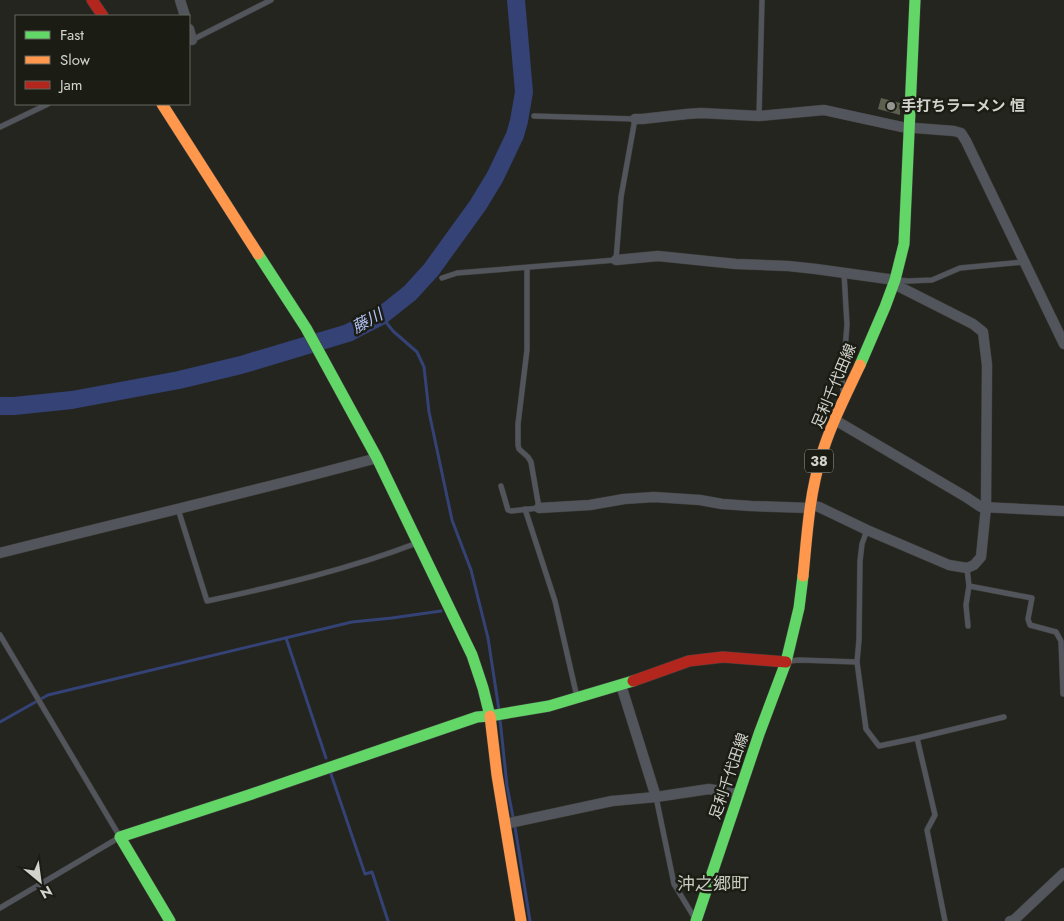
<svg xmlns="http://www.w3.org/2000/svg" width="1064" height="921" font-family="Jost,'Noto Sans JP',sans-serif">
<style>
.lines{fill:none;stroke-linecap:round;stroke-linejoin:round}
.stream{stroke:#344276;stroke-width:3}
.river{stroke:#344276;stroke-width:18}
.building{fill:#5d604f}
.lane-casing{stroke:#3f403c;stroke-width:6}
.street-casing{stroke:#3f403c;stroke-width:11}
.fast-casing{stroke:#3f403c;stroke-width:12}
.slow-casing{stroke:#3f403c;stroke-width:12}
.jam-casing{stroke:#3f403c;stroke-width:12}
.lane{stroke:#53555d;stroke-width:5}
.street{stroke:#53555d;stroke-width:10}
.fast{stroke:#63d668;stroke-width:11}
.slow{stroke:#ff974d;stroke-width:11}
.jam{stroke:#b3261e;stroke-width:11}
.poi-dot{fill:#959690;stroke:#1b1d14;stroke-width:2}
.labels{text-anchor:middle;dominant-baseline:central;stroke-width:5;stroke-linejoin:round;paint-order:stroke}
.shield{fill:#1b1d14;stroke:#9b9c96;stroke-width:1}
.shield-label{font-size:14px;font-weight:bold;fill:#d2d3cd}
.poi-label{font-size:15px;font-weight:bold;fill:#d2d3cd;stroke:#1b1d14;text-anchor:start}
.street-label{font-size:15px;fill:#d2d3cd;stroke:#1b1d14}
.water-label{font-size:16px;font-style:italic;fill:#b3c4f9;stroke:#1b1d14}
.quarter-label{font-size:18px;fill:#c6c9bc;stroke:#1b1d14}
</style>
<rect width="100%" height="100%" fill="#24251f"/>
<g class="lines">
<g class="stream">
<polyline points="381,316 393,331 417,352 424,367 429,412 452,520 471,570 488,638 499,710"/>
<polyline points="286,638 326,758"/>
<polyline points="500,719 507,786 515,827 530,921"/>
<polyline points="0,722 48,695 352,622 392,618 441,611"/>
<polyline points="331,774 365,874 372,872 388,921"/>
</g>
<polyline class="river" points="0,406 14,406 72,400 179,380 241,365 348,333 381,316 410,293 431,270 478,205 495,177 515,135 519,121 524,92 516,0"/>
</g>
<polygon class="building" points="881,98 900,103 900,115 878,109"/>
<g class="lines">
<defs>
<g id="lane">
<polyline points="192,40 271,0"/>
<polyline points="759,116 762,0"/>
<polyline points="0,127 48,104"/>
<polyline points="442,278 457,273 616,260 621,197 635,119 534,116"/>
<polyline points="898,280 908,281 932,280 960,268 1024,262"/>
<polyline points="843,390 842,385 847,325 844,273"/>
<polyline points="501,486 508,510 511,511 539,508 531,462 528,457 519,449 518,445 518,424 527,350 527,268"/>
<path d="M178 509 207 601C278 586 349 569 417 543"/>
<polyline points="525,509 555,601 577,697"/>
<polyline points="967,568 969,586 966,605 968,626"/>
<polyline points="969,586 1032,598 1028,619 1030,625 1056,632 1061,641 1063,694"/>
<polyline points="0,635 120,837 0,908"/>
<polyline points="790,661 799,660 857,662 866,729 879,746 917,738 1004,717"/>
<polyline points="857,662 859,640 860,561 862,544 867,530"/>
<polyline points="917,738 935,815 927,830 945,921"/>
<polyline points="656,797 674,884 694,917"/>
</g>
<g id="street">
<polyline points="180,0 185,16"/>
<polyline points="189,29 192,40"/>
<polyline points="635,119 642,119 687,114 701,113 759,116 824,110 902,127 954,131 961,133 966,141 1064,344"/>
<polyline points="616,260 658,256 736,264 788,266 816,269 895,280"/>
<polyline points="835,420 966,497 981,507 1064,511"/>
<polyline points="811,505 819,507 867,530 949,565 967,568 974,565 981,557 986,507 987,365 983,332 973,324 894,284"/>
<polyline points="539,508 590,505 624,499 654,497 700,500 722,504 751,506 810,508"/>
<path d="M0 553C126 521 252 492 377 458"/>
<polyline points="621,685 656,797"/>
<polyline points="505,824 612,801 656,797 709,789 739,794"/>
<polyline points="1010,921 1014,920 1064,873"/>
</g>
<g id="fast">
<polyline points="258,254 306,328 377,458 472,655 483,688 490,716"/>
<polyline points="860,365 885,307 895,280 904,244 915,0"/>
<polyline points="170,921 120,837 249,795 477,717 490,716 549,706 633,681"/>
<polyline points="696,921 759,734 786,662 799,608 803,576"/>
</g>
<g id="slow">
<polyline points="162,104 258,254"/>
<path d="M803 576C807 536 809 496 821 457 830 426 846 395 860 365"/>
<polyline points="490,716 497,775 521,921"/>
</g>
<g id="jam">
<polyline points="92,0 103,16"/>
<polyline points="633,681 689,661 723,657 786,662"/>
</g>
</defs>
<use href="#lane" class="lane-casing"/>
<use href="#street" class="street-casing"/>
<use href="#fast" class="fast-casing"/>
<use href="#slow" class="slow-casing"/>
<use href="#jam" class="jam-casing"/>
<use href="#lane" class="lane"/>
<use href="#street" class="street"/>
<use href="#fast" class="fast"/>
<use href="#slow" class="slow"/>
<use href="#jam" class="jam"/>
</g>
<circle class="poi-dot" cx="891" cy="106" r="5"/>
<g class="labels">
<rect class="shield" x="805" y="449.5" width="28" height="23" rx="4"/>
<g class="shield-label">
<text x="819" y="461">38</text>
</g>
<g class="poi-label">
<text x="901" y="106">手打ちラーメン 恒</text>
</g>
<g class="street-label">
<text transform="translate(834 386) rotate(-67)">足利千代田線</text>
<text transform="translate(729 776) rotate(-71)">足利千代田線</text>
</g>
<g class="water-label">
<text transform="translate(367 321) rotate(-29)">藤川</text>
</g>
<g class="quarter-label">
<text x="713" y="884">沖之郷町</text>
</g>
</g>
<rect x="15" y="15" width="175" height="90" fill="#1b1d14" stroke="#64665e"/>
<rect x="25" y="31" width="25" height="8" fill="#63d668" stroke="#64665e"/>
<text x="60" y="40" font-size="15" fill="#d2d3cd">Fast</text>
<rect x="25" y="56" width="25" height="8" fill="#ff974d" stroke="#64665e"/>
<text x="60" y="65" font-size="15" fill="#d2d3cd">Slow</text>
<rect x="25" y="81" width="25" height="8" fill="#b3261e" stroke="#64665e"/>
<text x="60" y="90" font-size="15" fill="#d2d3cd">Jam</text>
<g transform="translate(40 881) rotate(151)" stroke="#1b1d14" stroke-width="4" paint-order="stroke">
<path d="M0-4L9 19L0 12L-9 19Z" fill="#d2d3cd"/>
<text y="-8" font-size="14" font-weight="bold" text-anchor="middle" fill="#d2d3cd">N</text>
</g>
</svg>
